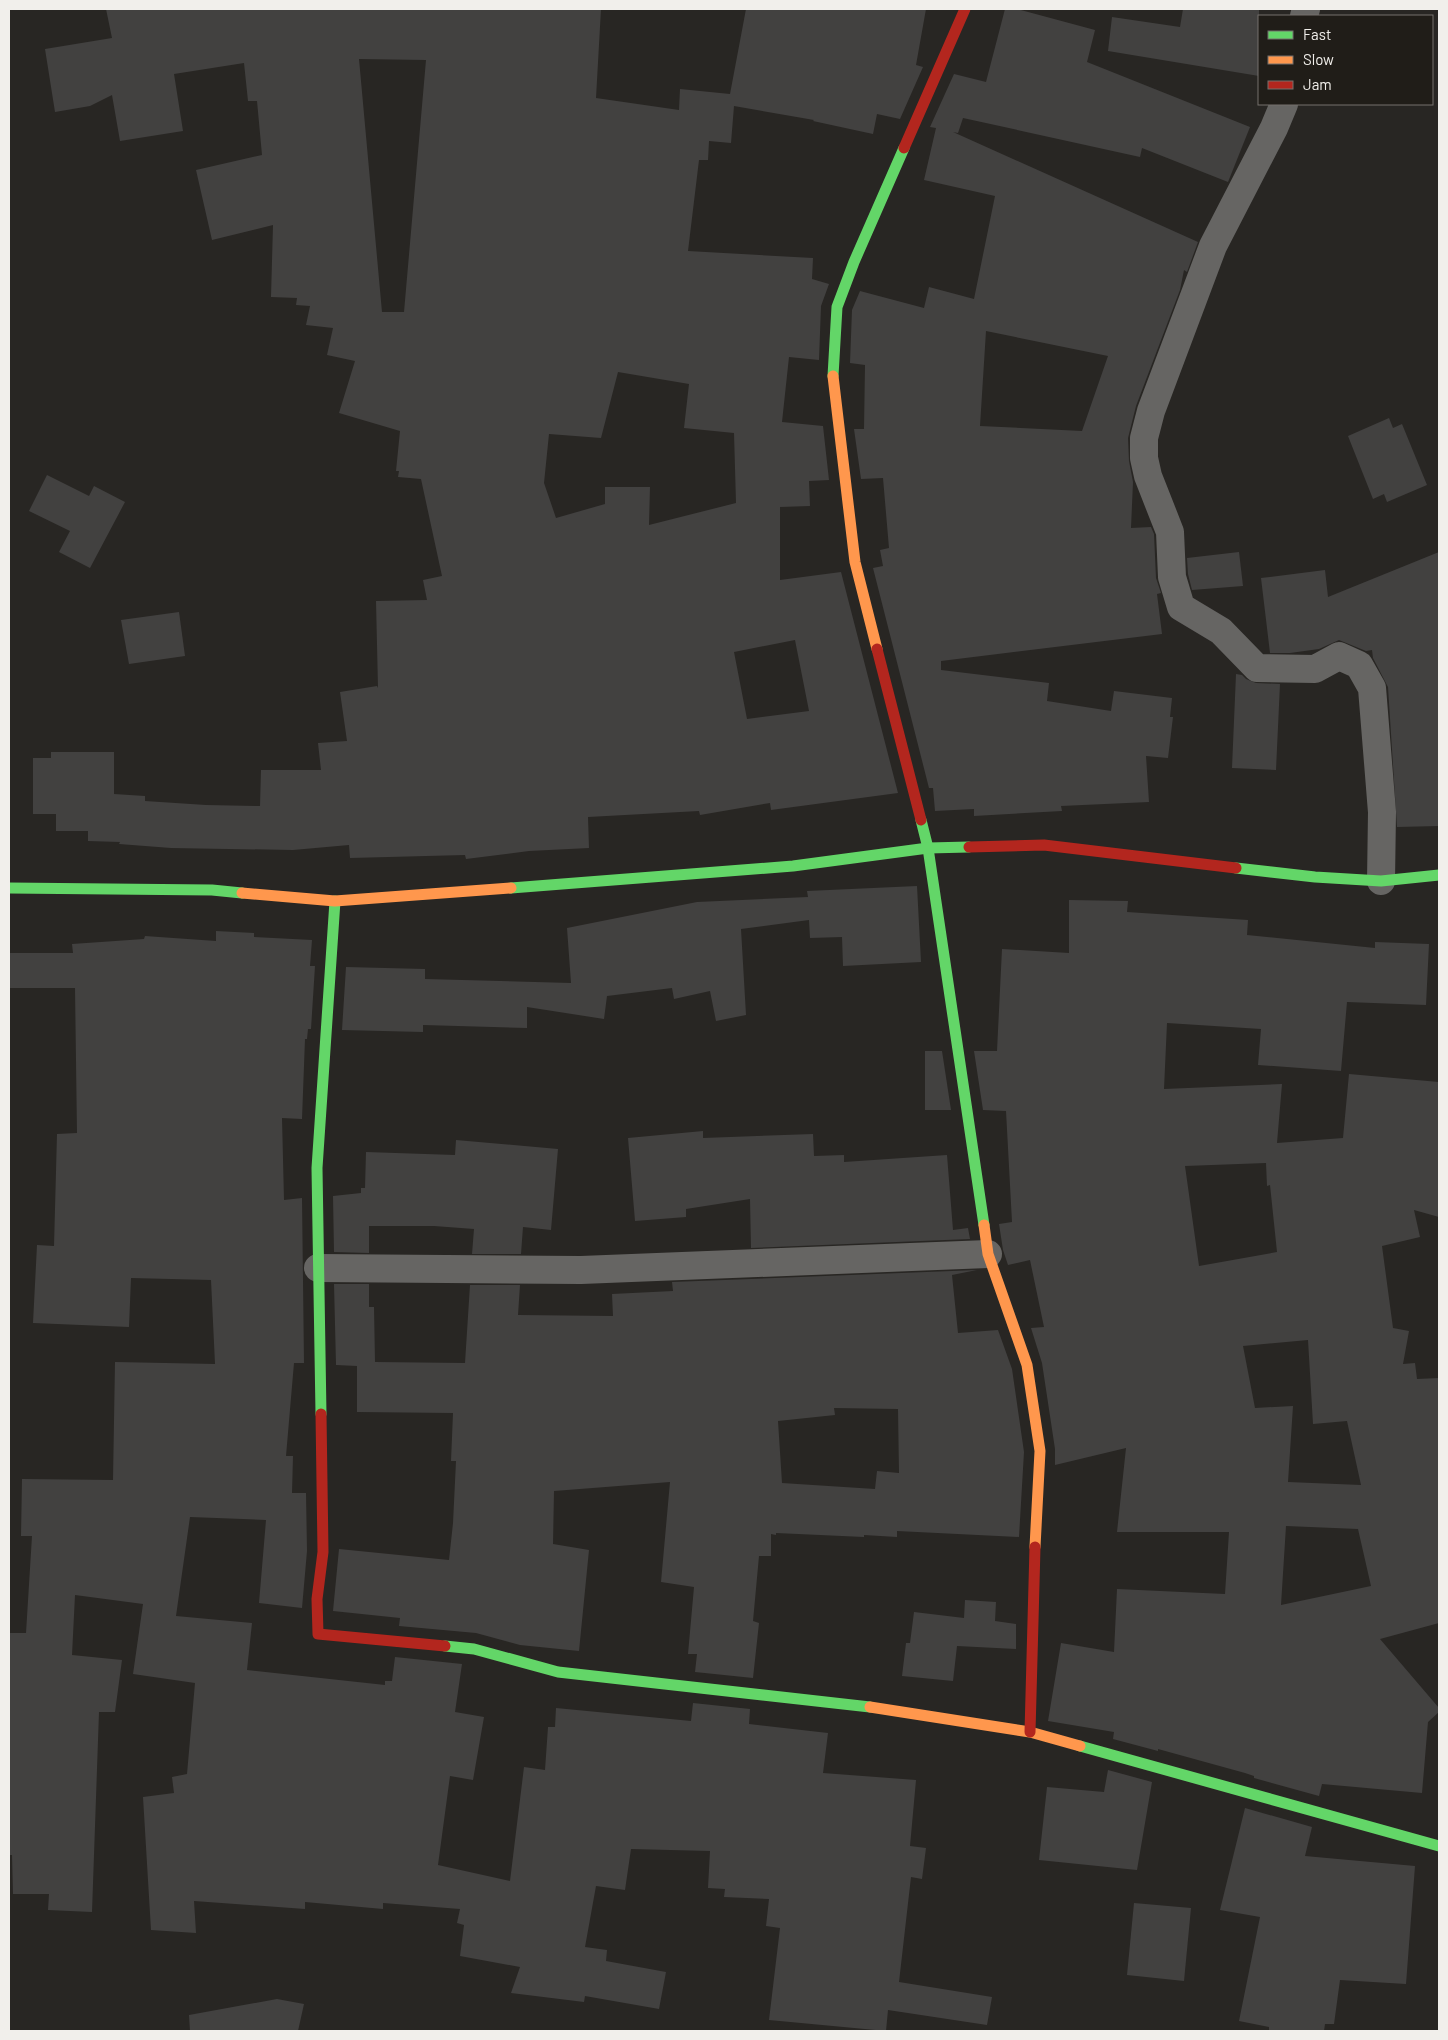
<svg xmlns="http://www.w3.org/2000/svg" width="1448" height="2040" font-family="Barlow,sans-serif">
<style>
.building{fill:#424140;fill-rule:evenodd}
.lines{fill:none;stroke-linecap:round;stroke-linejoin:round}
.street{stroke:#666563;stroke-width:28}
.fast{stroke:#63d668;stroke-width:11}
.slow{stroke:#ff974d;stroke-width:11}
.jam{stroke:#b3261e;stroke-width:11}
</style>
<rect width="100%" height="100%" fill="#282623"/>
<g class="building">
<path d="M106 9H601L596 98 679 110 680 89 730 94 746 9H926L916 65 923 67 900 119 877 114 873 134 813 121 814 120 734 106 731 143 709 141 708 160H699L688 251 813 258 812 279 829 284 821 306 819 360 789 357 782 422 823 426 829 480 809 481 810 506 780 507V580L841 572 898 793 771 810 770 803 700 815 699 811 588 817 589 848 529 851 466 859 465 855 350 858 349 845 293 850 171 848 119 844 120 842 88 841V831H56V814H33V758H51V752H114V794L145 796V801L206 805 260 806 261 770H321L318 743 347 741 340 692 377 686 378 688 376 601 427 600 423 580 442 576 421 479 398 477 399 471H396L400 431 339 413 355 361 327 355 333 328 306 325 310 306 296 305 297 298 271 297 273 225 212 240 196 170 262 155 257 101H248L244 63 174 74 183 131 120 141 112 95 90 106 55 112 45 49 112 38ZM359 59 426 60 404 312H382ZM618 372 689 384 684 428 734 433 736 503 649 525 650 487H605V504L556 518 544 483 549 434 601 438ZM795 640 809 711 747 719 734 652Z"/>
<path d="M1005 9H1017L1095 30 1087 62 1250 127 1228 182 1142 148 1140 157 963 118 958 133 953 132 1198 242 1187 272 1184 270 1180 290 1136 406 1128 438 1129 461 1133 482 1131 528 1151 527 1154 534 1156 578 1161 593 1157 594 1162 634 941 661V670L1049 683 1047 701 1111 711 1114 691 1172 698 1170 717H1173L1168 758 1146 756 1149 802 1061 806 1062 811 974 816V809L935 811 933 788H929L873 568 883 566 880 550 889 548 883 478 861 479 854 429H864L865 365 850 363 852 310 860 291 924 308 929 287 974 299 995 196 924 180 936 128 930 127 954 74 986 82ZM986 331 1108 356 1082 431 980 426Z"/>
<polygon points="1183,9 1259,9 1259,76 1108,51 1112,17 1180,27"/>
<polygon points="1389,418 1393,428 1402,424 1427,485 1387,502 1384,494 1373,499 1348,436"/>
<polygon points="47,475 89,496 94,486 125,502 90,568 59,552 70,531 29,511"/>
<polygon points="1239,552 1243,586 1192,590 1188,574 1187,558"/>
<polygon points="1439,552 1439,826 1397,827 1388,687 1373,658 1372,650 1366,651 1339,640 1319,649 1290,653 1270,653 1261,578 1325,570 1328,597"/>
<polygon points="179,612 185,656 129,664 121,620"/>
<polygon points="1236,674 1242,675 1246,679 1256,683 1280,684 1276,770 1232,768"/>
<polygon points="917,886 921,962 843,966 842,937 810,938 809,920 741,929 746,1015 716,1021 710,991 674,999 672,988 607,996 604,1019 527,1007 527,1028 423,1025 423,1032 342,1030 346,967 425,969 425,979 571,983 567,928 697,902 808,897 807,891"/>
<path d="M1069 900 1128 901 1127 912 1248 920 1247 935 1375 948V942L1429 944 1426 1005 1347 1002 1341 1071 1258 1065 1261 1029 1167 1023 1164 1089 1282 1084 1277 1143 1343 1138 1349 1074 1439 1082V1217L1414 1210 1420 1237 1382 1246 1393 1328 1409 1331 1403 1364 1415 1363 1417 1379 1439 1378V1623L1380 1639 1439 1708V1712L1428 1722 1422 1793 1322 1784 1319 1796 1254 1778V1776L1245 1773 1158 1749V1751L1113 1739 1114 1732 1048 1721 1061 1643 1114 1652 1117 1589 1225 1594 1229 1532H1117L1126 1448 1055 1465V1449L1042 1363 1031 1328 1044 1327 1030 1260 1008 1265 1003 1250 999 1224 1012 1222 1006 1111 983 1110 974 1051H997L1002 949 1069 953ZM1266 1163 1267 1186 1270 1185 1277 1252 1199 1266 1185 1166ZM1308 1340 1313 1424 1347 1421 1361 1485 1288 1482 1293 1406 1255 1408 1243 1346ZM1286 1526 1358 1529 1371 1586 1281 1605Z"/>
<polygon points="216,931 254,933 254,937 312,940 310,966 315,966 311,1029 308,1029 307,1039 305,1039 302,1119 282,1118 284,1200 302,1198 304,1363 294,1363 286,1456 293,1456 292,1493 306,1493 307,1551 302,1608 259,1603 266,1520 190,1517 176,1616 252,1623 247,1670 385,1685 385,1681 392,1681 395,1657 462,1664 455,1712 484,1717 473,1780 450,1776 438,1865 510,1881 524,1767 545,1770 548,1727 555,1727 556,1708 691,1721 693,1703 750,1709 749,1724 828,1733 823,1773 916,1780 910,1846 926,1848 922,1879 911,1877 899,1982 992,1997 987,2025 888,2010 886,2031 769,2020 780,1928 766,1926 769,1899 724,1897 725,1889 708,1888 710,1851 631,1849 625,1890 596,1886 585,1947 607,1950 606,1961 666,1972 659,2009 585,1996 584,2002 511,1993 520,1967 460,1956 464,1925 457,1923 460,1909 383,1903 383,1909 305,1902 305,1909 194,1901 196,1933 151,1930 143,1797 174,1793 172,1777 187,1774 195,1683 133,1674 143,1604 75,1595 72,1655 122,1660 115,1712 99,1712 92,1912 48,1910 49,1894 13,1894 12,1855 9,1855 9,1633 26,1633 32,1536 21,1536 22,1479 113,1480 115,1362 215,1364 211,1280 131,1278 129,1327 33,1323 37,1245 54,1246 57,1134 77,1133 75,988 9,988 9,953 73,953 72,944 144,939 145,936 216,941"/>
<polygon points="925,1051 942,1051 951,1110 925,1110"/>
<polygon points="703,1131 703,1138 813,1134 814,1156 844,1155 844,1162 947,1155 953,1230 968,1228 970,1239 751,1248 750,1199 686,1209 686,1217 635,1221 628,1138"/>
<polygon points="456,1140 558,1149 551,1230 523,1227 521,1254 472,1254 474,1229 434,1226 369,1226 369,1253 334,1252 333,1196 361,1193 361,1188 365,1188 366,1152 455,1155"/>
<path d="M977 1270 952 1275 958 1333 998 1330 1012 1369 1024 1452 1019 1537 897 1531V1537L864 1535V1537L776 1533V1535L771 1534V1556H759L753 1621 759 1623 753 1678 695 1672 697 1654H688L694 1587 661 1582 670 1482 554 1491 553 1544 589 1550 579 1651 520 1645 476 1633 399 1626 400 1618 333 1611 339 1549 449 1560 453 1523 456 1461H451L453 1413 357 1412V1366L336 1365 334 1284H369V1307H374L375 1362 465 1363 470 1285H520L518 1315 613 1316 612 1294 673 1291 672 1282ZM834 1408 898 1409 899 1473 877 1471 875 1489 782 1483 778 1421 835 1415Z"/>
<polygon points="965,1600 996,1602 995,1621 1016,1624 1016,1649 957,1646 953,1681 902,1676 906,1643 910,1643 914,1612 964,1618"/>
<polygon points="1108,1770 1152,1782 1137,1870 1039,1860 1047,1787 1104,1792"/>
<polygon points="1245,1808 1312,1827 1305,1856 1415,1866 1406,1984 1340,1980 1334,2024 1325,2024 1324,2031 1269,2031 1269,2027 1239,2021 1260,1917 1220,1910"/>
<polygon points="1134,1903 1191,1908 1184,1981 1127,1975"/>
<polygon points="277,1999 304,2004 298,2031 190,2031 189,2015"/>
</g>
<g class="lines">
<g class="street">
<polyline points="1304,16 1306,9"/>
<polyline points="1284,104 1274,128 1213,246 1151,411 1144,438 1144,458 1148,476 1170,532 1172,577 1181,607 1221,631 1257,668 1315,669 1339,656 1359,665 1372,688 1382,812 1381,881"/>
<polyline points="318,1268 581,1270 988,1254"/>
</g>
<g class="fast">
<polyline points="833,376 837,307 854,262 904,148"/>
<polyline points="921,820 928,848 984,1225"/>
<polyline points="1236,868 1315,877 1381,881 1439,875"/>
<polyline points="9,888 212,890 242,893"/>
<polyline points="511,888 793,866 928,848 969,847"/>
<polyline points="321,1414 317,1168 335,901"/>
<polyline points="445,1646 474,1649 558,1672 870,1707"/>
<polyline points="1080,1746 1439,1846"/>
</g>
<g class="slow">
<polyline points="833,376 855,562 877,649"/>
<polyline points="242,893 335,901 511,888"/>
<polyline points="984,1225 988,1254 1027,1365 1040,1451 1035,1547"/>
<polyline points="870,1707 1030,1732 1080,1746"/>
</g>
<g class="jam">
<polyline points="904,148 965,9"/>
<polyline points="877,649 921,820"/>
<polyline points="969,847 1044,845 1236,868"/>
<polyline points="321,1414 323,1552 317,1599 318,1634 445,1646"/>
<polyline points="1030,1732 1035,1547"/>
</g>
</g>
<rect width="1448" height="2040" fill="none" stroke="#f1efeb" stroke-width="20"/>
<rect x="1258" y="15" width="175" height="90" fill="#201d18" stroke="#74716c"/>
<rect x="1268" y="31" width="25" height="8" fill="#63d668" stroke="#74716c"/>
<text x="1303" y="40" font-size="15" fill="#f1efeb">Fast</text>
<rect x="1268" y="56" width="25" height="8" fill="#ff974d" stroke="#74716c"/>
<text x="1303" y="65" font-size="15" fill="#f1efeb">Slow</text>
<rect x="1268" y="81" width="25" height="8" fill="#b3261e" stroke="#74716c"/>
<text x="1303" y="90" font-size="15" fill="#f1efeb">Jam</text>
</svg>
